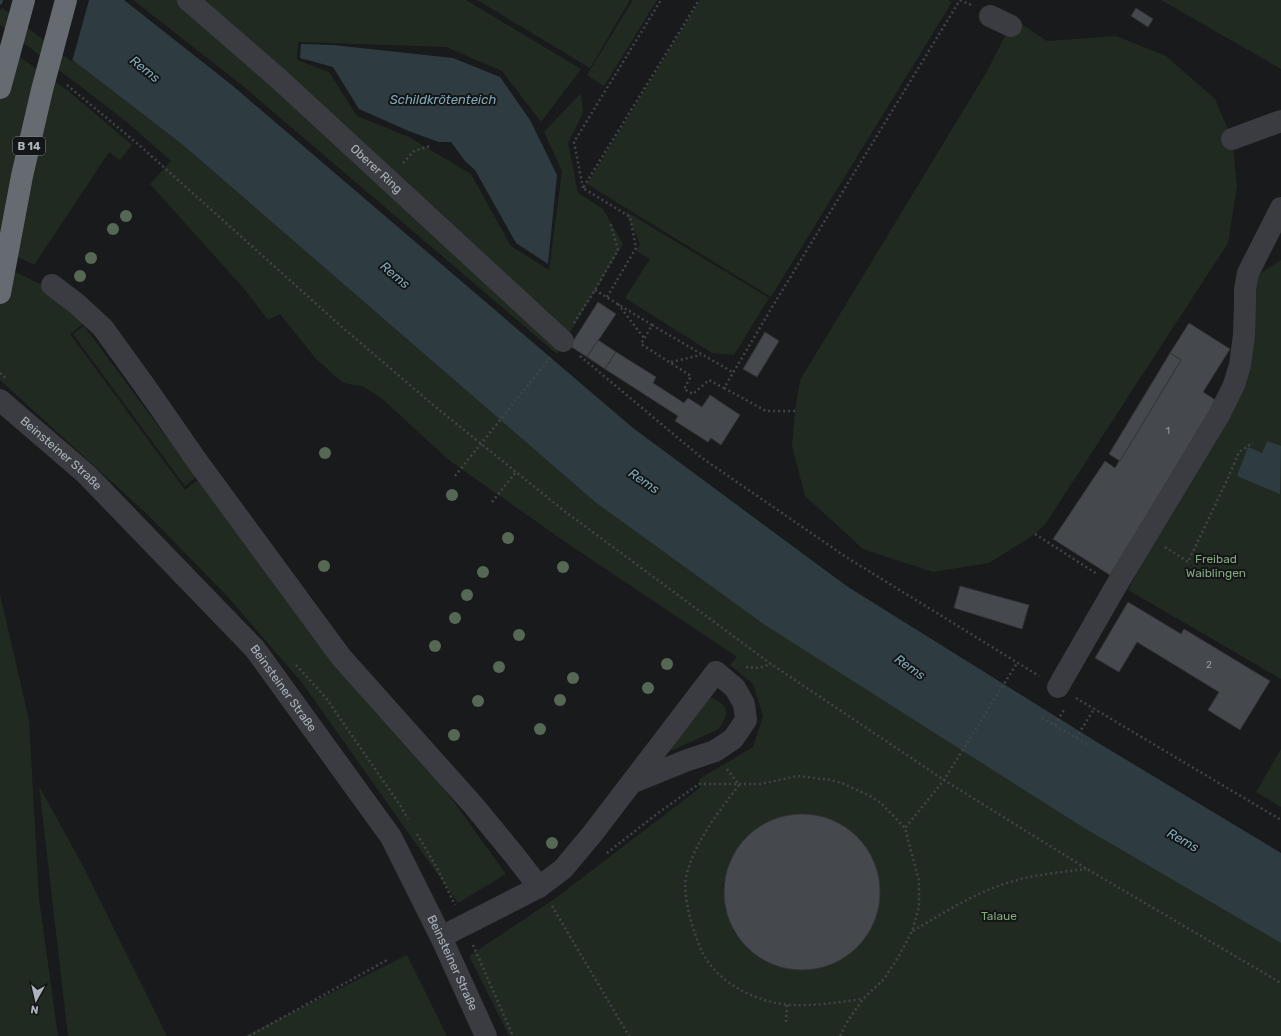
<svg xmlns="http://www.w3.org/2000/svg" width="1281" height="1036" font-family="Rubik,sans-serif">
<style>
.green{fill:#212a21;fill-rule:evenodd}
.water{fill:#2e3c41}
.pier{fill:#191a1c}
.building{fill:#45484c;stroke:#333438}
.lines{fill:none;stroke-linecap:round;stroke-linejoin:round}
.path{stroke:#404448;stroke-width:2.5;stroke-dasharray:2 3;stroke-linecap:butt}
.minor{stroke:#3a3c41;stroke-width:22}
.highway{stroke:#666b72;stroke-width:22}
.tree{fill:#556854}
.labels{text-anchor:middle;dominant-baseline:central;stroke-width:4;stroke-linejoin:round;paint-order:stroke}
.number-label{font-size:10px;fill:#9298a0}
.shield{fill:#141517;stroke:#7e848a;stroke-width:1}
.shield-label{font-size:11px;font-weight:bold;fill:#abb3bc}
.street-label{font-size:12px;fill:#abb3bc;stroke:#141517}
.park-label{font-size:12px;fill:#86a881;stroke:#141517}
.water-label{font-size:13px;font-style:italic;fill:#80a9b8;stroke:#141517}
</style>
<rect width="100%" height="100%" fill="#191a1c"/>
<g class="green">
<polygon points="133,0 466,0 581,69 541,122 502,71 446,47 298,42 297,60 329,72 357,116 409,137 471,174 511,246 549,270 562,171 544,132 581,93 583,113 568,143 578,193 603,209 623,244 557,354 243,86"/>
<polygon points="477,0 630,0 590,68"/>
<polygon points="633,0 657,0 604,86 587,75"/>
<polygon points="700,0 948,0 952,2 771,297 587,184"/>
<polygon points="1161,0 1281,0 1281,69"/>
<path d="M3 6 183 145 595 502 766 625 1084 828 1281 943V1036H509L469 956 553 900 701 787 699 779 753 747 763 716 753 684 730 665 737 657 564 541 450 461 380 397 362 386 348 384 342 382 316 359 280 314 268 320 246 291 150 184 171 161 127 122 0 25V10ZM812 814 838 822 859 839 874 861 880 887 877 914 866 938 846 957 822 968 795 970 771 964 750 951 734 932 725 909 723 884 730 860 744 839 763 824 787 815Z"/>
<polygon points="1014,19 1047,41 1116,36 1166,56 1215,99 1232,139 1237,186 1228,243 1046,523 1035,534 989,563 933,572 863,549 805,496 792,446 795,411 800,380 986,73"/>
<polygon points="0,43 67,90 132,145 120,160 109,152 34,265 0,248"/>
<polygon points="625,211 769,298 734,355 712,353 625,298 650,259 636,251 640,244"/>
<polygon points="1281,260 1281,679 1128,590 1154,541 1214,441 1251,279"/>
<polygon points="0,265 49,288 83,324 70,334 185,490 200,478 433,773 506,874 458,903 303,684 228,597 147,514 0,380"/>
<polygon points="84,326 196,477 185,486 73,334"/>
<polygon points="0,594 29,720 39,899 58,1036 0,1036"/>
<path d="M712 698C730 705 729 717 717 730L673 750 669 749 706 699Z"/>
<polygon points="1281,749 1281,807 1256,792"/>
<polygon points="39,786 83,866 167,1036 68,1036"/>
<polygon points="407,955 447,1036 245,1036"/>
</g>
<g class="water">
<polygon points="0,0 124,0 233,86 633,428 848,587 1100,744 1281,853 1281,943 1084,828 765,625 595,502 183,145 0,4"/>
<polygon points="301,44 333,45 453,58 500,77 530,120 557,175 548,264 516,243 475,170 465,161 451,142 439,142 411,132 359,109 333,67 300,58"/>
<polygon points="1267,441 1281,446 1280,494 1237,476 1248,447 1262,453"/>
</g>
<polygon class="pier" points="3,0 89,0 72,62 1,7"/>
<g class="building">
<polygon points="1136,8 1153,19 1148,27 1131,16"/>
<polygon points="598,302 616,314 587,357 570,346"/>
<polygon points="1189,323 1230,349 1203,392 1217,401 1110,575 1053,539 1105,461 1115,468 1181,360 1170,353"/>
<polygon points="765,332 779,341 757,377 743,369"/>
<polygon points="598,340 616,352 605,369 587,357"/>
<polygon points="616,352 656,377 653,383 684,403 688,398 702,407 710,395 740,415 721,445 711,438 708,442 675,421 678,416 605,369"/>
<polygon points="1170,353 1181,360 1120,461 1109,454"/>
<polygon points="960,586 1029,605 1022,629 954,608"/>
<polygon points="1128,602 1181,634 1184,629 1270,681 1240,730 1208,710 1219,692 1137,642 1119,672 1095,658"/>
<circle cx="802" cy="892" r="78"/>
</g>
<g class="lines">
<g class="path">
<polyline points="960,0 971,5"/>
<polyline points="67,85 139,145 342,327 432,404 563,510 771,664 944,780 1087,869 1281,983"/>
<polyline points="403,163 414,151 430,146"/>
<polyline points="583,188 574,142 661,0"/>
<polyline points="595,290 652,325 641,344 691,376 684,389 693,394 709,380 724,388 777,299 960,0"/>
<polyline points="607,297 636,248 630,217 583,188 699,0"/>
<polyline points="618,304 644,338"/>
<polyline points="574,323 595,290 618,250 610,222"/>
<polyline points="652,325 734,373"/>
<polyline points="580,356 702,458 846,557 1039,676"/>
<polyline points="671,362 701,355"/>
<polyline points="0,373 6,378"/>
<polyline points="724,388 766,411 795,411"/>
<polyline points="455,476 550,358"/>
<polyline points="492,502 516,472"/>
<polyline points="1035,534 1097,574"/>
<polyline points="1165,547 1188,562 1228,478 1239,452 1253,443"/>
<polyline points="296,665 326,698 400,805 408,819"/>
<polyline points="746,667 759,668 771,664"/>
<polyline points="1076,698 1281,820"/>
<polyline points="1042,718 1088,745"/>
<polyline points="1055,725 1065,708"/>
<polyline points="1076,738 1094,709"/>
<path d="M727 769 739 785C718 813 697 838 687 873 682 889 689 917 695 933 698 943 702 954 709 963 727 988 763 1004 793 1005 816 1006 840 1002 863 999"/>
<polyline points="417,834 438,870 455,905"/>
<polyline points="607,853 658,813 699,784 760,784 798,776 831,780 844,784 870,796 881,803 905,828"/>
<polyline points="552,906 629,1036"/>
<path d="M913 931C945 912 977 891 1014 881 1037 874 1063 872 1086 869"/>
<polyline points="473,945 513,1036"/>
<polyline points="786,1022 787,1005"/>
<polyline points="249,1036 389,959"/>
<polyline points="840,1036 847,1022 863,999 884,979 899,956 912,931 919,907 919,881 905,828 944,780 1017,663"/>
</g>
<g class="minor">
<path id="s1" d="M188 0 279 79 563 341"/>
<polyline points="990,16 1011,26"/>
<polyline points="1232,139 1281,121"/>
<polyline points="52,285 77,304 103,328 147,389 197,461 341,657 474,806 515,856 539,887"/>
<path id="s2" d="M0 400 86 474 255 649 391 837 441 937 486 1036"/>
<polyline points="1058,687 1116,586 1219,415 1234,385 1240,365 1244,335 1245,303 1245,289 1248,273 1281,208"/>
<polyline points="441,937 539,887 563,869 593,833 716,672 735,688 744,704 746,720 733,739 715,751 685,761 631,783"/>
</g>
<g class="highway">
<polyline points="0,88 24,0"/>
<polyline points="0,293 22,176 42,90 66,0"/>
</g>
</g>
<g class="tree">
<circle cx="126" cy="216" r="6"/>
<circle cx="113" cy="229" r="6"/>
<circle cx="91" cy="258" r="6"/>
<circle cx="80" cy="276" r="6"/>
<circle cx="325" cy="453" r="6"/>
<circle cx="452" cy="495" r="6"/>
<circle cx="508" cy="538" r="6"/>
<circle cx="324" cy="566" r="6"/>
<circle cx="563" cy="567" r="6"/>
<circle cx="483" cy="572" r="6"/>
<circle cx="467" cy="595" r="6"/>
<circle cx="455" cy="618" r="6"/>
<circle cx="519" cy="635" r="6"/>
<circle cx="435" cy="646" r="6"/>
<circle cx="667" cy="664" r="6"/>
<circle cx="499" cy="667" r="6"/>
<circle cx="573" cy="678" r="6"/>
<circle cx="648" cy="688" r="6"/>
<circle cx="560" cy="700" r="6"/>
<circle cx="478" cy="701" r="6"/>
<circle cx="540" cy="729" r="6"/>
<circle cx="454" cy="735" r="6"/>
<circle cx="552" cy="843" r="6"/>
</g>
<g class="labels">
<g class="number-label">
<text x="1168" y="431">1</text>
<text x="1209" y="665">2</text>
</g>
<rect class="shield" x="13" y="137" width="32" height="18" rx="3"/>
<g class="shield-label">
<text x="29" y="146">B 14</text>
</g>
<g class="street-label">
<text stroke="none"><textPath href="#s1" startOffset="253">Oberer Ring</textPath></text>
<text stroke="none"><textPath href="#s2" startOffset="81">Beinsteiner Straße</textPath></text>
<text stroke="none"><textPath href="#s2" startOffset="405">Beinsteiner Straße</textPath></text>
<text stroke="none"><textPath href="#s2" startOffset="729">Beinsteiner Straße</textPath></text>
</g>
<g class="park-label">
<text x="1216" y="559">Freibad<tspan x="1216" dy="14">Waiblingen</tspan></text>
<text x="999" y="916">Talaue</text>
</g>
<g class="water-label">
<text transform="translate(145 69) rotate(38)">Rems</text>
<text x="443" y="99">Schildkrötenteich</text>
<text transform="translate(395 275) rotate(40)">Rems</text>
<text transform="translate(644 481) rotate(34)">Rems</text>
<text transform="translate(910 667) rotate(35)">Rems</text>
<text transform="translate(1183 840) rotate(29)">Rems</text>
</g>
</g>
<g transform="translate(36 1000) rotate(188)" stroke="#141517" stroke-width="3" paint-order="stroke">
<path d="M0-3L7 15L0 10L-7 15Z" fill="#abb3bc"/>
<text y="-6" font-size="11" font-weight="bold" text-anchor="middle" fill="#abb3bc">N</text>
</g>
</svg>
